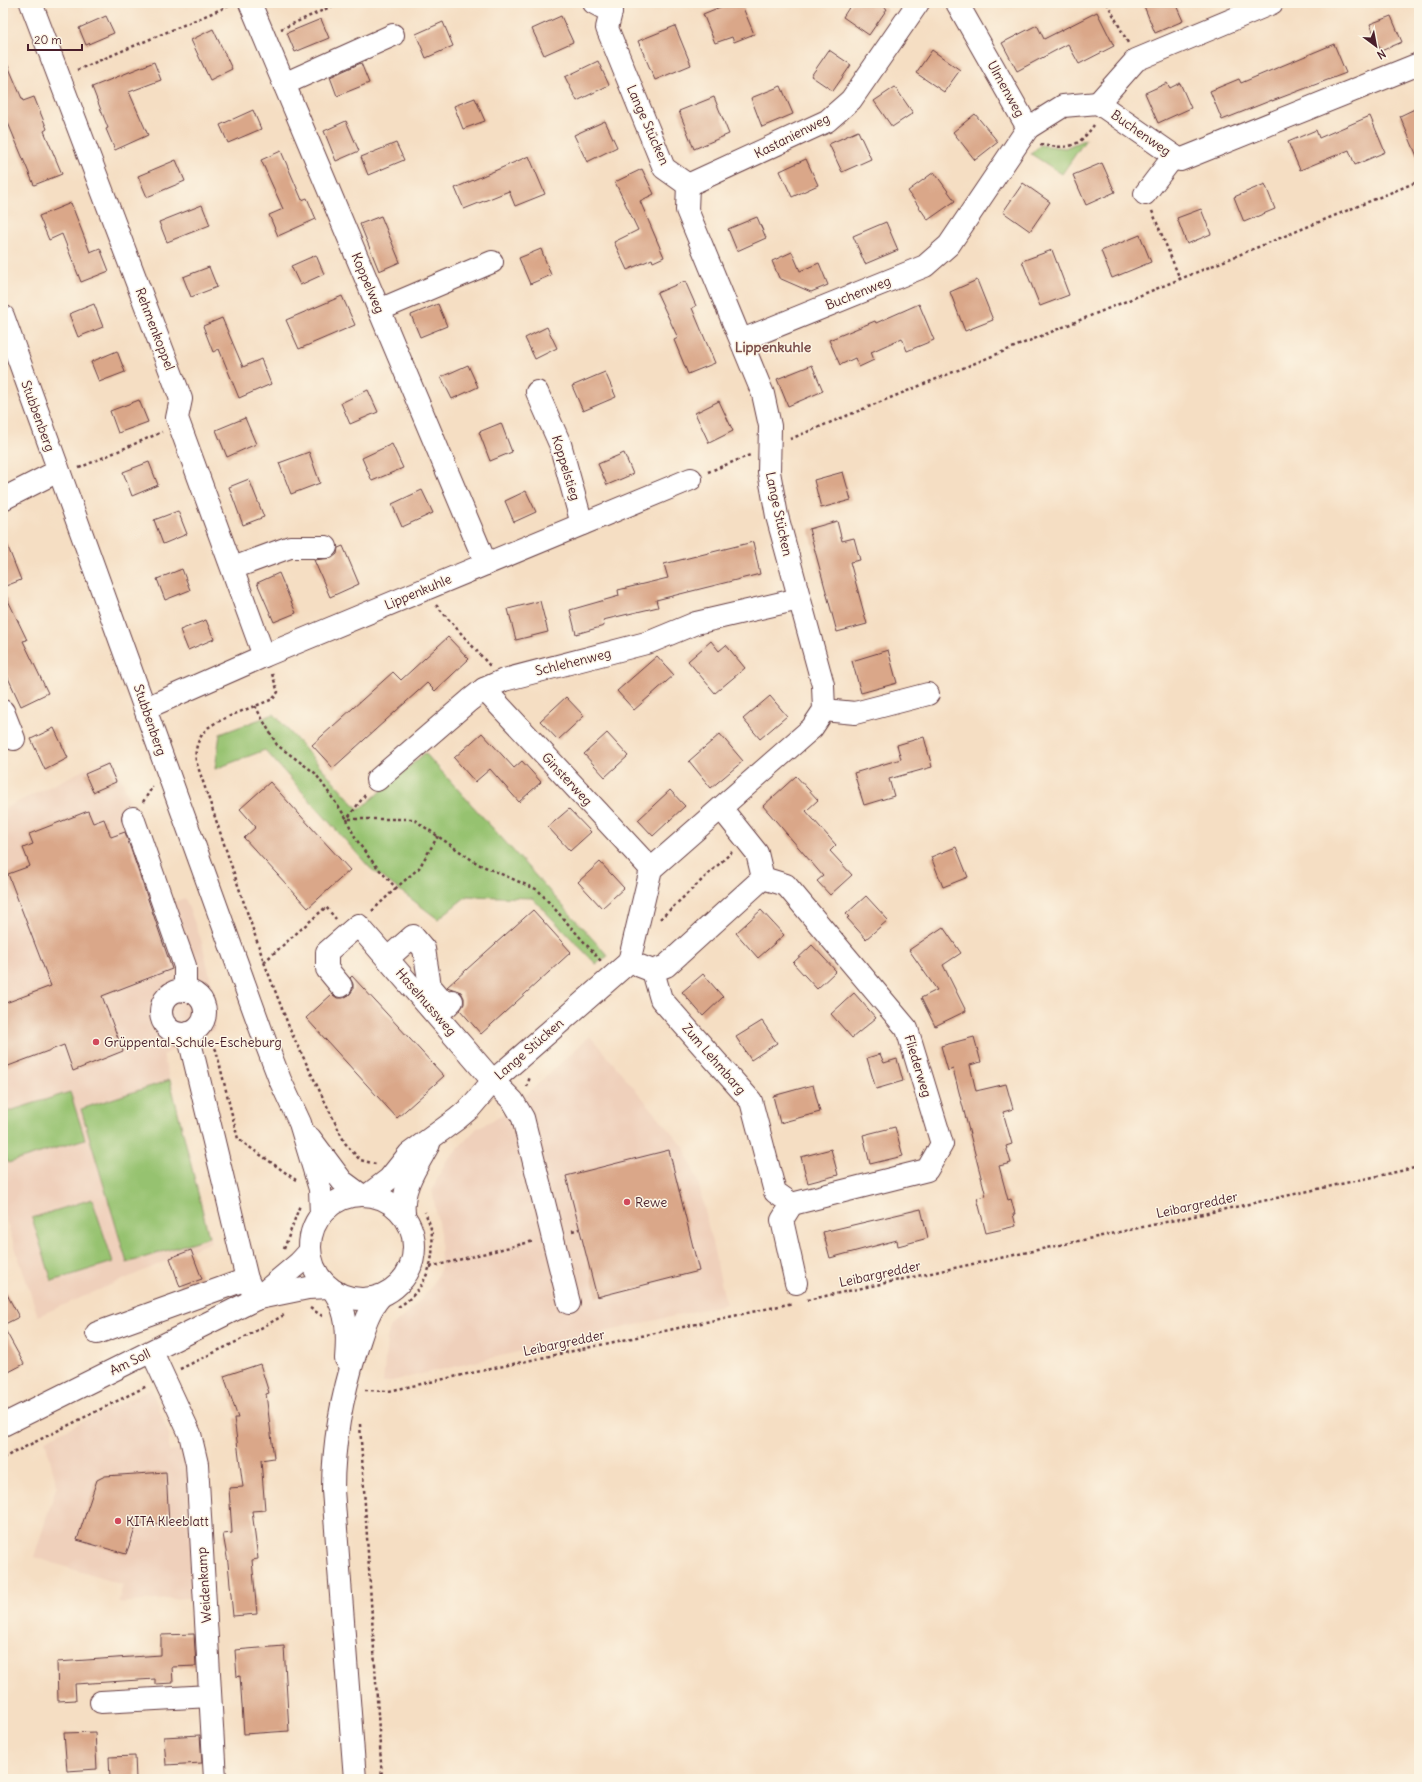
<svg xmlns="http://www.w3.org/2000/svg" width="1422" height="1782" font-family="Delius,sans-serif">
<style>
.built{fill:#efd0bb}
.green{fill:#96c26f;stroke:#70704d}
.building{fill:#daa789}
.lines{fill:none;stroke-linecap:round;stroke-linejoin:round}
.minor-casing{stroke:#643c42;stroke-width:24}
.major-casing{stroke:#643c42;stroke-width:24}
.path{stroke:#643c42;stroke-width:2.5;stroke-dasharray:3 3;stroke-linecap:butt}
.minor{stroke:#fff;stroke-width:22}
.major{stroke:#fff;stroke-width:22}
.poi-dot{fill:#d1495b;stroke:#fcf5e5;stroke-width:1.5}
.labels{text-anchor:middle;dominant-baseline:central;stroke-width:3;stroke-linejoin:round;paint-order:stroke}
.street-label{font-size:13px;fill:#4a1f2b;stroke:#fcf5e5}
.poi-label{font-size:13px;fill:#4a1f2b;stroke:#fcf5e5;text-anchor:start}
.neighbourhood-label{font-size:14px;font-weight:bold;fill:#7c4f4c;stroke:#fcf5e5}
</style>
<rect width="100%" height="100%" fill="#fcf5e5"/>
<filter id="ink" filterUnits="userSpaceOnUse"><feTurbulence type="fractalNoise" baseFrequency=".025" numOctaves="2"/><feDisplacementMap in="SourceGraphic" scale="8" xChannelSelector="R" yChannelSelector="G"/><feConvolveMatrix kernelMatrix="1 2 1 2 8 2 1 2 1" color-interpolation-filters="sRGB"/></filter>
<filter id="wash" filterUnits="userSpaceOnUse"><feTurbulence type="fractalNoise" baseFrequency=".012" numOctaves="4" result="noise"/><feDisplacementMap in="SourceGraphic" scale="16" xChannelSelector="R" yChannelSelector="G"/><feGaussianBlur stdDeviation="0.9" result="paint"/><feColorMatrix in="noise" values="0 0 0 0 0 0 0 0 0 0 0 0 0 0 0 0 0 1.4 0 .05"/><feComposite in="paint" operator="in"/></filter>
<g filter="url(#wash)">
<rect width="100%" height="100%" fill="#f5dec3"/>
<g class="built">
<polygon points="113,756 168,904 185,898 202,942 216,1004 214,1030 163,1055 211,1242 38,1316 3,1211 3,809"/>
<polygon points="590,1036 684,1147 698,1181 726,1304 383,1383 387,1339 390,1328 412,1309 433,1285 441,1267 440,1233 432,1190 446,1161 477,1128 505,1114"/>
<polygon points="151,1388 169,1435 169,1451 186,1448 197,1597 118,1603 123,1585 34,1557 57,1485 45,1440"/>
</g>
<g class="green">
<polygon points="1086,139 1062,174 1031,154 1040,145 1065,148"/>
<polygon points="274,714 359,810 425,753 608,956 596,964 532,898 467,896 438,919 370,868 265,750 215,769 220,734"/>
<polygon points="170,1080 209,1237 127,1263 81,1109"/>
<polygon points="70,1092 85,1139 8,1163 3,1148 3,1113"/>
<polygon points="92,1199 113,1262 52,1281 32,1218"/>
</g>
<g id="blocks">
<g class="building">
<polygon points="730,3 741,3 754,34 734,42 732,37 715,43 703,14"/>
<polygon points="852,3 879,3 887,9 869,35 843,17"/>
<polygon points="1151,3 1175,3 1183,21 1155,33 1144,6"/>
<polygon points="1097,12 1114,46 1079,64 1068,44 1017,71 1002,43 1037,25 1044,39"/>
<polygon points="106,16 114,33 86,45 79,28"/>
<polygon points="561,16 573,42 544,55 532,29"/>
<polygon points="1391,16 1402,42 1381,51 1370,24"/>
<polygon points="321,19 329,38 295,52 287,33"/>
<polygon points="443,22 453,46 426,58 416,34"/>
<polygon points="675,26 691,65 655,80 638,41"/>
<polygon points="213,29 232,69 210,80 191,40"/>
<polygon points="1334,44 1346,73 1272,101 1272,100 1222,120 1210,91 1239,79 1241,83"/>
<polygon points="829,50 851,65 833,91 811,76"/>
<polygon points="932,50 960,70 944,92 916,73"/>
<polygon points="3,54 23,101 34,97 47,129 44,131 62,174 34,185 3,111"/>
<polygon points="598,61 609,85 577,101 565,77"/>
<polygon points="154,62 161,80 129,92 148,135 115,150 106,129 108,128 92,87"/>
<polygon points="361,63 369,83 337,96 330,77"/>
<polygon points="1167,83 1170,88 1180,83 1191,108 1158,123 1145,93"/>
<polygon points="781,86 793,114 762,127 751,98"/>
<polygon points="895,87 913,113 892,127 874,101"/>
<polygon points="714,97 729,134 694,149 679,111"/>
<polygon points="475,98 485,121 463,129 454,106"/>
<polygon points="1419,107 1419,161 1400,116"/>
<polygon points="253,110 261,129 228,143 220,125"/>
<polygon points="975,114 998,142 975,160 953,132"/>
<polygon points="1370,116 1385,152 1355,165 1349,150 1300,170 1288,142 1316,130 1319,138"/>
<polygon points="346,121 359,151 336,161 324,131"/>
<polygon points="605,121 617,147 587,162 574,135"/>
<polygon points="858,131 871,159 842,172 829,144"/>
<polygon points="396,143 404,160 368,175 361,157"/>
<polygon points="281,151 302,200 307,198 316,219 278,236 269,215 283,209 261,160"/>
<polygon points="529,156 545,194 515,206 509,191 464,209 455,188"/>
<polygon points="806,159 818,185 792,197 780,171"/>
<polygon points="176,160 185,181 147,197 138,176"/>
<polygon points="1102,163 1115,192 1086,205 1073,175"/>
<polygon points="642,169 654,194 640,201 664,257 653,262 652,259 627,270 614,242 638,230 615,182"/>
<polygon points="934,172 955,201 928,220 908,191"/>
<polygon points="1023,183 1050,202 1030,231 1003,212"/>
<polygon points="1265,184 1275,209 1244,222 1234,197"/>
<polygon points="71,203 90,252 100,248 109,271 81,282 62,234 49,240 39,216"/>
<polygon points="202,205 210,225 167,242 159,222"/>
<polygon points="1201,209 1211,234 1187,244 1177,218"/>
<polygon points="381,216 400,262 379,271 360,224"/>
<polygon points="757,217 766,238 737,251 728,229"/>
<polygon points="886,222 898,250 865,264 853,236"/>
<polygon points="1140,235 1151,262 1112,278 1101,251"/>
<polygon points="541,249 551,275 530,284 519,258"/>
<polygon points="1052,250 1069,295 1040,306 1022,261"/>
<polygon points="792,252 800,271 819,263 828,285 811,292 779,278 772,261"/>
<polygon points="316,255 324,274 300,285 291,266"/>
<polygon points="209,267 217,287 191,297 183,277"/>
<polygon points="977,280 993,320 965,331 950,292"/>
<polygon points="685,281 696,306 692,308 715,363 688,374 674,340 678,338 657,293"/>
<polygon points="342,296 355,325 299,349 286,320"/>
<polygon points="94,304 103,327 78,337 69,314"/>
<polygon points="438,304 447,326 420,337 411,315"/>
<polygon points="919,304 934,340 907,351 902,338 871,352 874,360 859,367 855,358 840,365 829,340 875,321 876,323"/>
<polygon points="222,318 243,367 261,359 271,384 239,398 219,349 213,352 203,326"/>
<polygon points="547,327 557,348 535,359 525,338"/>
<polygon points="117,351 125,372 99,382 91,362"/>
<polygon points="468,365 478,387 452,399 441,377"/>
<polygon points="812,365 823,391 788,406 777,379"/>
<polygon points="605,372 616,397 583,411 572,386"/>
<polygon points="368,390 378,412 350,424 341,403"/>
<polygon points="139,400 148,422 118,433 110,411"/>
<polygon points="719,401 733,431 709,443 695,413"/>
<polygon points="245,418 256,444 227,457 216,430"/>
<polygon points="501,423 512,452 490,461 479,432"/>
<polygon points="392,444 403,468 372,481 362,458"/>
<polygon points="309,452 320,483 291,494 279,463"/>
<polygon points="624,453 633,474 607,485 598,464"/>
<polygon points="149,462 158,485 132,496 123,472"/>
<polygon points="843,472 851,500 821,508 814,480"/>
<polygon points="249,479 264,517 243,525 229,487"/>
<polygon points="422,490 433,513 402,527 392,504"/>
<polygon points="526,491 536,512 514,522 505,501"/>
<polygon points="178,511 187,534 163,544 154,520"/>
<polygon points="837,521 842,541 854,538 860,560 850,562 867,624 837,632 809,529"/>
<polygon points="4,537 21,580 3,587 3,538"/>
<polygon points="753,542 760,574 656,600 658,607 603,620 604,626 576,634 570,610 619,596 618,590 668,578 664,564"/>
<polygon points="343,546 359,584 330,597 314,560 332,558 337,554 338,548"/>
<polygon points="182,569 190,590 165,600 157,579"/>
<polygon points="279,573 296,613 274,622 257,583"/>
<polygon points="3,590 27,640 23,641 48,693 21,706 3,667"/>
<polygon points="540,601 548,632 516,640 508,609"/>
<polygon points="206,620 214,639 188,650 180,630"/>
<polygon points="448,637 469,659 435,691 427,683 333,768 312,745 393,672 401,680"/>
<polygon points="711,641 719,651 726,645 745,668 715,693 688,661"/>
<polygon points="888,650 897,683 861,693 852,661"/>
<polygon points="657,656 674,675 634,710 617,691"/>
<polygon points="770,696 787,716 760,739 743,719"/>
<polygon points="566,697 584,716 558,740 540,721"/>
<polygon points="54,728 68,758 45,770 31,739"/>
<polygon points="482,733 514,768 522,761 541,782 519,802 490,769 475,782 454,758"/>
<polygon points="607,733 628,756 605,777 584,754"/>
<polygon points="720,734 743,761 711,788 689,761"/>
<polygon points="924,737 932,767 889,779 894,796 864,805 854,773 901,759 897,745"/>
<polygon points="108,764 116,782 93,792 85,774"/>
<polygon points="796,776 818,800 806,811 836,845 830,851 852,875 830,895 817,881 823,876 763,806"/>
<polygon points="270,782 350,870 308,908 244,838 256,827 240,809"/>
<polygon points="670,790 685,806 653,836 638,820"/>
<polygon points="569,809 591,832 570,851 548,827"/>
<polygon points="88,811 93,823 104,819 111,837 125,832 172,969 102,996 123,1051 73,1071 64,1045 3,1068 3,1004 51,986 8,874 30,866 23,848 33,844 29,834"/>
<polygon points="956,847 968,877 943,887 931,857"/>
<polygon points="600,862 624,888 602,908 578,882"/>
<polygon points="866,896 888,920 866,939 847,918 849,917 846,914"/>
<polygon points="533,910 571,952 481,1034 460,1010 464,1004 464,998 461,992 447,987"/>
<polygon points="761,910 784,935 758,958 736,933"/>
<polygon points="943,927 961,953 943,965 966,1011 935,1026 921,998 937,990 909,950"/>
<polygon points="812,945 836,971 817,989 793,963"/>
<polygon points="703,974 723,997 703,1016 682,992"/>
<polygon points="352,976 444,1076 397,1118 306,1018 332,994 337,998 343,998 349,995 353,990 353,984 350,978"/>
<polygon points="854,993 876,1018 852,1038 831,1014"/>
<polygon points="762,1021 777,1043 751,1060 736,1037"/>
<polygon points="974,1037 981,1062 970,1065 976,1091 1006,1084 1013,1109 1003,1112 1012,1144 1006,1146 1011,1163 999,1166 1008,1200 1011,1199 1015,1214 1013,1214 1016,1226 986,1233 977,1198 986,1196 953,1069 948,1071 941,1046"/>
<polygon points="880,1054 884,1063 897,1059 903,1081 876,1089 867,1058"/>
<polygon points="813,1085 820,1112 780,1123 773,1096"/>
<polygon points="895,1127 903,1156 870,1164 863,1135"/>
<polygon points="831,1149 838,1175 808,1183 801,1157"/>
<polygon points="669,1150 699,1271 597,1297 566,1176"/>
<polygon points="921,1209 928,1238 898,1246 897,1240 830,1258 823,1232"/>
<polygon points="191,1250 202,1279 180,1287 170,1258"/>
<polygon points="3,1287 19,1317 3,1325"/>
<polygon points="3,1326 24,1364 3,1375"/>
<polygon points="260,1364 269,1393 266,1394 274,1458 261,1460 265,1510 252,1511 258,1559 252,1560 257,1614 233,1616 228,1563 223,1534 232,1533 229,1488 243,1487 234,1418 238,1418 224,1376"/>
<polygon points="166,1472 169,1523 137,1524 126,1554 77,1540 97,1480 105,1476"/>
<polygon points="194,1634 196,1666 172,1667 173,1683 155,1684 155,1679 75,1684 76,1700 58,1701 57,1662 161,1655 161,1635"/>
<polygon points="284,1646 289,1731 244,1734 240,1676 237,1677 235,1650"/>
<polygon points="95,1732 97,1769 67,1771 64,1733"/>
<polygon points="200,1735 202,1763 166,1765 164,1737"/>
<polygon points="135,1756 136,1779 110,1779 109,1757"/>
</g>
</g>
</g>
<g filter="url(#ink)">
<use href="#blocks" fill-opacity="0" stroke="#643c42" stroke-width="1"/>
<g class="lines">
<defs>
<g id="minor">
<polyline points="31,3 181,399 177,418 264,656"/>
<polyline points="250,3 486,564"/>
<polyline points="594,3 611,12"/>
<polyline points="957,3 1028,128 1063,106 1098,103"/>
<polyline points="611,12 607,28 664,168 688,185"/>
<polyline points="284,84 393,35"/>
<polyline points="1098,103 1180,160 1419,64"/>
<polyline points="1098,103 1136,60 1272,3"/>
<polyline points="688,185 827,121 851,100 918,3"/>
<polyline points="1145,194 1174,156"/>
<polyline points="379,310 492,262"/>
<polyline points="742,340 925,266 949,245 1028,128"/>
<polyline points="537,392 560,444 582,524"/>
<polyline points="3,499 58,471"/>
<polyline points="233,568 290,547 326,547"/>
<polyline points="484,689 651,869"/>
<polyline points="146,708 264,656 691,479"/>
<polyline points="824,710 855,713 928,694"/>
<polyline points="3,711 14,739"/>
<polyline points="377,780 470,700 484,689 504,680 650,642 696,623 799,599"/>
<polyline points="133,818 185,966 185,991"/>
<polyline points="763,878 786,885 907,1029 942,1144 927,1170 792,1204"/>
<polyline points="388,958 413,936 424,949 430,986 447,1006 452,1001"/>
<polyline points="640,966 653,971 666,966 763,878 757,853 721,808"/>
<polyline points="653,971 661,999 751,1101 775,1192 792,1204 782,1220 796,1283"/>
<polyline points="341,986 327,969 327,952 358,925 493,1081 513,1101 523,1118 569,1303"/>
<circle cx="183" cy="1012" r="22"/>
<polyline points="189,1033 190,1042 247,1279 256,1299"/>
<polyline points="368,1195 389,1179 409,1154 457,1119 470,1108 493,1081 629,962 651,869 812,728 824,710 823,685 777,516 769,472 770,426 763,394 687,210 688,185"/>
<path d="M404 1214C401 1188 417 1166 429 1144"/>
<polyline points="259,1298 308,1288 328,1287"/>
<polyline points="97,1333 247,1279"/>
<polyline points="152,1352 190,1434 197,1464 215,1779"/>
<polyline points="3,1425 256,1299 299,1263 310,1251"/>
<polyline points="101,1702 210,1696"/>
</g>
<g id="major">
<polyline points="3,316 265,1041 280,1080 300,1123 320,1189 321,1215"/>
<polyline points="310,1138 342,1181 361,1195"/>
<circle cx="362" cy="1247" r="52"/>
<path d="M334 1291C348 1313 348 1334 346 1359"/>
<path d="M355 1779 333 1490C333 1441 342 1395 357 1348 363 1330 368 1310 381 1296"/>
</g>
</defs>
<use href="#minor" class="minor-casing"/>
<use href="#major" class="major-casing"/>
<g class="path">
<polyline points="1107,3 1128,43"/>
<polyline points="281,29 339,3"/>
<polyline points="77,70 231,5"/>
<path d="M1040 145C1069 148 1076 150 1094 125"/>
<polyline points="1152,211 1180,279"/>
<polyline points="790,439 1419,181"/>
<polyline points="79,468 162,432"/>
<polyline points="708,472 750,455"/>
<polyline points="436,605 490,666"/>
<path d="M272 674 278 692 273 699C256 706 223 717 209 727 199 735 194 749 196 761L264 962 291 1032 345 1143 360 1160 376 1164"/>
<polyline points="255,706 277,745 315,773 347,819 413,819 478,864 538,890 601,961"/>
<path d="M365 795 347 819C356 846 378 868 396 888L419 868 438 836"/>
<polyline points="143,802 153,786"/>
<polyline points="372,911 396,888"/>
<polyline points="660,919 732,852"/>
<polyline points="264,962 326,907 336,919"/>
<polyline points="212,1043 216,1050 238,1139 296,1180"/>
<polyline points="527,1087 530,1076"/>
<polyline points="572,1231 579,1229"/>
<polyline points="284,1249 300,1205"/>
<polyline points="430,1267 534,1241"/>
<polyline points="807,1300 1419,1167"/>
<path d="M398 1307C426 1291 437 1259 431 1229 430 1223 427 1218 425 1212"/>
<polyline points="310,1308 324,1317"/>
<polyline points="180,1369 238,1341 284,1315"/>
<polyline points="365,1390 389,1391 793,1303"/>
<polyline points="360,1424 382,1779"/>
<polyline points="3,1458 147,1386"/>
</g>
<use href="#minor" class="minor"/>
<use href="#major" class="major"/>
</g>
</g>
<g class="poi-dot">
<circle cx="96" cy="1042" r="4"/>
<circle cx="627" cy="1202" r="4"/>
<circle cx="118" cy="1521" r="4"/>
</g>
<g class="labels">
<g class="street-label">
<text transform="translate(1006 89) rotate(61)">Ulmenweg</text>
<text transform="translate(648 125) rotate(66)">Lange Stücken</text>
<text transform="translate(1141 133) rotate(35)">Buchenweg</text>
<text transform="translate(792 136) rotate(-27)">Kastanienweg</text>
<text transform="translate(368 283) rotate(67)">Koppelweg</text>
<text transform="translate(858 293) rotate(-22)">Buchenweg</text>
<text transform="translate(155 329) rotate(69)">Rehmenkoppel</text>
<text transform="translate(38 416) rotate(70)">Stubbenberg</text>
<text transform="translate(566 468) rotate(73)">Koppelstieg</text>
<text transform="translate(779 514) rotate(78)">Lange Stücken</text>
<text transform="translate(418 592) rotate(-23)">Lippenkuhle</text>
<text transform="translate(573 662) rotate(-14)">Schlehenweg</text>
<text transform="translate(150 720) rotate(71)">Stubbenberg</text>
<text transform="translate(567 779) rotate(47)">Ginsterweg</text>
<text transform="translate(426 1002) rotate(49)">Haselnussweg</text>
<text transform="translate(529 1049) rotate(-41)">Lange Stücken</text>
<text transform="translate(714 1059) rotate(49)">Zum Lehmbarg</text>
<text transform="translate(918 1066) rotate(73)">Fliederweg</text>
<text transform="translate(1197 1205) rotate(-12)">Leibargredder</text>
<text transform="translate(880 1274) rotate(-12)">Leibargredder</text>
<text transform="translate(564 1343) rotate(-12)">Leibargredder</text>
<text transform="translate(130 1362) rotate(-26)">Am Soll</text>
<text transform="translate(204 1585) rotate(-94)">Weidenkamp</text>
</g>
<g class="poi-label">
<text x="104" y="1042">Grüppental-Schule-Escheburg</text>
<text x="635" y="1202">Rewe</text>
<text x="126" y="1521">KITA Kleeblatt</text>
</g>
<g class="neighbourhood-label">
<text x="773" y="347">Lippenkuhle</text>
</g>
</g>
<rect width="1422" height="1782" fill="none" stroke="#fcf5e5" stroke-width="16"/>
<g transform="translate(1376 46) rotate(148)" stroke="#fcf5e5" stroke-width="3" paint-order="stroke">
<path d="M0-3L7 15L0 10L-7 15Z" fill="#4a1f2b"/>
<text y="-6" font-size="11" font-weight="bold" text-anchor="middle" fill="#4a1f2b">N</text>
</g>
<path d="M28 44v6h54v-6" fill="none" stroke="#4a1f2b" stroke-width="2"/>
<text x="34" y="44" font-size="12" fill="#4a1f2b" stroke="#fcf5e5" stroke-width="3" paint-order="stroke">20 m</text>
</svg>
